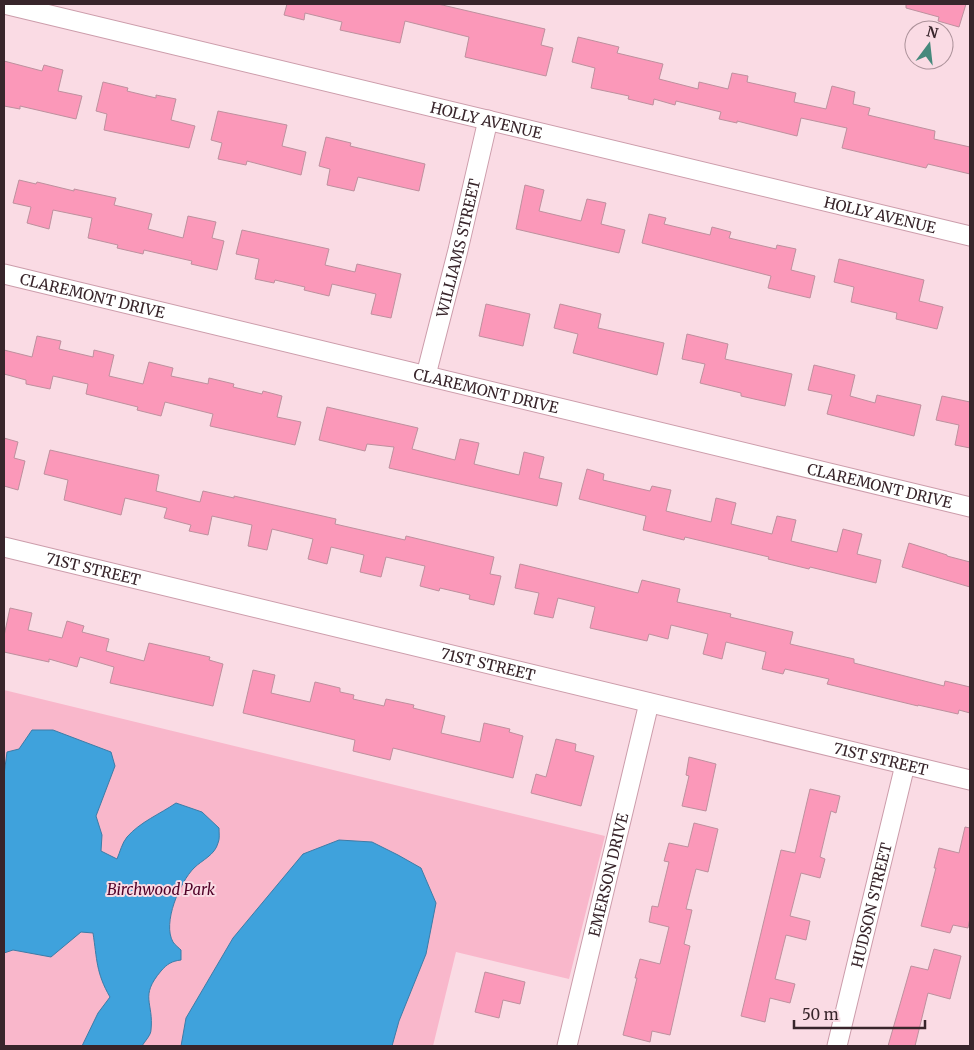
<svg xmlns="http://www.w3.org/2000/svg" width="974" height="1050" font-family="Merriweather,serif">
<style>
.green{fill:#f9b7cb}
.water{fill:#3fa2dc;stroke:#3d7ca7}
.building{fill:#fb98b9;stroke:#be909e}
.lines{fill:none;stroke-linecap:round;stroke-linejoin:round}
.minor-casing{stroke:#cc9dab;stroke-width:21}
.minor{stroke:#fff;stroke-width:19}
.labels{text-anchor:middle;dominant-baseline:central;stroke-width:4;stroke-linejoin:round;paint-order:stroke}
.street-label{font-size:15px;fill:#38252b;stroke:#fadbe4}
.park-label{font-size:15px;font-style:italic;fill:#500228;stroke:#fadbe4}
</style>
<rect width="100%" height="100%" fill="#fadbe4"/>
<polygon class="green" points="4,690 605,836 569,979 456,952 433,1046 4,1046"/>
<g class="water">
<path d="M32 730H53L111 752 115 766 96 816 102 835 101 851 117 859C120 852 122 843 127 837 140 822 160 814 176 803L202 812 219 828C219 833 220 839 218 843 215 855 202 860 194 868 180 882 162 923 173 942 175 945 179 948 181 950V960C172 961 167 964 161 971 139 997 154 1002 151 1030 151 1035 145 1041 142 1046H82L98 1013 110 997C96 973 97 959 93 933L81 932 51 957 13 950 4 953V775L7 752 19 749Z"/>
<polygon points="339,840 372,842 398,855 421,868 436,903 426,954 399,1021 392,1046 181,1046 186,1018 233,938 303,854"/>
</g>
<g class="building">
<polygon points="287,4 438,4 545,29 541,45 553,48 546,76 465,57 469,37 405,21 400,43 340,30 342,22 305,13 304,20 284,15"/>
<polygon points="906,4 966,4 959,27 938,21 939,17 906,8"/>
<polygon points="578,37 619,47 617,53 663,64 659,79 698,89 699,82 728,89 732,73 748,76 747,82 796,93 794,102 826,109 832,86 855,92 853,104 870,108 868,115 935,131 934,139 970,147 970,174 928,164 926,168 842,148 847,128 801,118 797,136 737,121 737,123 719,119 721,112 676,101 675,105 654,99 653,105 628,99 629,96 591,88 595,68 572,62"/>
<polygon points="4,61 42,71 44,65 63,70 58,91 82,96 76,119 20,106 20,109 4,106"/>
<polygon points="103,82 128,88 127,91 156,98 156,95 176,99 171,120 195,126 189,148 104,130 107,114 96,111"/>
<polygon points="218,111 287,125 282,146 306,152 301,175 247,161 246,165 218,159 222,143 211,140"/>
<polygon points="326,137 351,143 350,146 425,164 419,191 358,177 354,191 327,185 330,169 319,166"/>
<polygon points="19,180 36,184 37,182 74,191 74,189 116,198 114,205 152,214 148,229 183,238 188,216 216,222 212,238 224,241 217,270 191,264 192,261 144,250 143,254 117,248 118,245 88,238 92,218 53,210 49,229 27,223 31,207 13,203"/>
<polygon points="525,185 544,190 539,211 581,221 587,199 606,203 601,224 625,230 619,253 516,229"/>
<polygon points="649,214 666,218 664,224 710,235 712,227 731,232 729,238 776,249 777,245 796,249 791,270 815,276 810,298 768,288 771,276 642,243"/>
<polygon points="242,230 329,249 325,265 355,272 357,264 401,274 391,318 371,314 376,294 332,284 329,296 304,290 305,287 275,280 274,283 255,279 259,259 236,254"/>
<polygon points="839,259 924,280 919,301 943,307 937,329 896,319 897,313 851,302 854,287 834,282"/>
<polygon points="486,304 530,314 523,346 479,336"/>
<polygon points="560,304 601,314 598,328 664,343 657,375 573,353 578,334 554,328"/>
<polygon points="687,334 728,344 725,359 792,374 785,406 741,396 741,393 700,383 705,364 682,359"/>
<polygon points="37,336 61,341 59,349 93,357 94,350 114,355 109,376 143,384 149,362 173,368 171,376 208,384 209,378 234,384 233,387 262,394 263,391 282,396 277,417 301,422 295,445 210,426 213,414 165,402 161,416 137,410 138,407 86,394 88,384 53,376 50,389 26,384 26,380 4,374 4,350 32,357"/>
<polygon points="814,365 855,375 850,396 875,403 877,395 921,405 914,436 827,414 832,395 808,390"/>
<polygon points="942,396 970,402 970,448 955,445 959,425 936,420"/>
<polygon points="327,407 418,428 412,449 455,460 460,439 479,443 474,464 519,475 524,452 544,457 539,478 562,483 557,506 389,468 394,447 367,444 365,451 319,440"/>
<polygon points="4,438 18,442 14,458 25,461 18,490 4,486"/>
<polygon points="50,450 159,475 156,491 200,502 203,491 234,498 234,496 336,519 335,524 405,540 406,536 494,557 490,574 501,576 494,605 469,599 470,595 440,588 439,591 420,586 425,566 386,557 381,577 360,572 364,555 331,547 327,564 308,559 313,539 272,529 267,550 248,546 252,525 212,516 208,535 189,531 191,525 164,518 167,508 125,498 121,515 64,500 68,480 44,474"/>
<polygon points="587,469 604,474 603,480 650,491 652,486 671,490 666,511 711,522 716,498 736,503 731,524 772,534 777,516 796,520 791,541 837,552 843,529 862,534 857,554 881,560 876,583 810,567 809,569 768,559 769,557 685,537 684,540 643,530 646,516 579,499"/>
<polygon points="909,543 947,555 947,556 970,562 970,587 902,567"/>
<polygon points="520,564 638,593 642,580 680,589 677,602 731,614 730,617 793,632 790,644 854,659 854,663 944,686 945,681 970,687 970,713 959,710 958,714 918,705 918,706 827,684 829,679 785,669 783,674 762,669 766,652 726,642 722,659 703,654 708,634 671,625 668,639 649,634 647,641 590,628 595,607 558,598 553,618 534,614 539,593 515,588"/>
<polygon points="10,608 32,613 28,630 62,638 67,621 84,626 82,632 109,639 106,651 144,661 149,643 210,657 209,660 223,664 213,706 110,683 114,667 80,657 77,667 49,659 49,662 4,652 4,636"/>
<polygon points="253,670 275,675 271,693 310,702 315,682 340,688 340,692 354,695 353,699 384,706 386,699 414,705 413,708 445,716 441,733 480,742 484,723 510,729 509,732 523,736 513,778 393,748 390,760 353,751 355,740 243,713"/>
<polygon points="556,739 576,744 575,751 594,756 581,806 531,793 536,774 546,777"/>
<polygon points="689,757 716,764 706,811 682,806 689,776 686,775"/>
<polygon points="810,789 840,796 836,813 831,811 820,857 825,859 820,878 801,873 790,916 810,921 806,940 786,935 775,979 795,984 790,1003 770,998 765,1022 741,1016 781,850 795,853"/>
<polygon points="694,823 718,829 708,872 696,869 686,909 692,910 684,944 690,946 670,1035 652,1031 650,1042 623,1035 637,978 635,978 640,959 660,964 669,927 649,922 652,906 658,907 669,862 664,861 669,843 688,847"/>
<polygon points="965,827 970,828 970,918 968,928 953,925 950,933 921,926 936,868 934,868 939,848 959,853"/>
<polygon points="934,949 961,956 950,999 928,993 915,1046 888,1046 911,966 928,970"/>
<polygon points="485,972 525,982 520,1004 503,1000 499,1018 475,1012"/>
</g>
<g class="lines">
<defs>
<g id="minor">
<path id="s1" d="M4 4 970 236"/>
<path id="s2" d="M4 274 970 507"/>
<path id="s3" d="M426 375 458 250 488 120"/>
<path id="s4" d="M4 547 970 780"/>
<path id="s5" d="M567 1046 649 703"/>
<path id="s6" d="M837 1046 905 765"/>
</g>
</defs>
<use href="#minor" class="minor-casing"/>
<use href="#minor" class="minor"/>
</g>
<g class="labels">
<g class="street-label">
<text stroke="none"><textPath href="#s1" startOffset="496">HOLLY AVENUE</textPath></text>
<text stroke="none"><textPath href="#s1" startOffset="901">HOLLY AVENUE</textPath></text>
<text stroke="none"><textPath href="#s3" startOffset="131">WILLIAMS STREET</textPath></text>
<text stroke="none"><textPath href="#s2" startOffset="91">CLAREMONT DRIVE</textPath></text>
<text stroke="none"><textPath href="#s2" startOffset="496">CLAREMONT DRIVE</textPath></text>
<text stroke="none"><textPath href="#s2" startOffset="901">CLAREMONT DRIVE</textPath></text>
<text stroke="none"><textPath href="#s4" startOffset="92">71ST STREET</textPath></text>
<text stroke="none"><textPath href="#s4" startOffset="498">71ST STREET</textPath></text>
<text stroke="none"><textPath href="#s4" startOffset="902">71ST STREET</textPath></text>
<text stroke="none"><textPath href="#s5" startOffset="176">EMERSON DRIVE</textPath></text>
<text stroke="none"><textPath href="#s6" startOffset="145">HUDSON STREET</textPath></text>
</g>
<g class="park-label">
<text x="161" y="889">Birchwood Park</text>
</g>
</g>
<rect width="974" height="1050" fill="none" stroke="#38252b" stroke-width="10"/>
<g transform="translate(929 45) rotate(15)"><circle r="24" fill="#fadbe4" stroke="#ac929a"/>
<path d="M0-4L9 19L0 12L-9 19Z" fill="#46897c"/>
<text y="-8" font-size="14" font-weight="bold" text-anchor="middle" fill="#38252b">N</text>
</g>
<path d="M794 1020v8h131v-8" fill="none" stroke="#38252b" stroke-width="2.5"/>
<text x="802" y="1020" font-size="15" fill="#38252b" stroke="#fadbe4" stroke-width="4" paint-order="stroke">50 m</text>
</svg>
